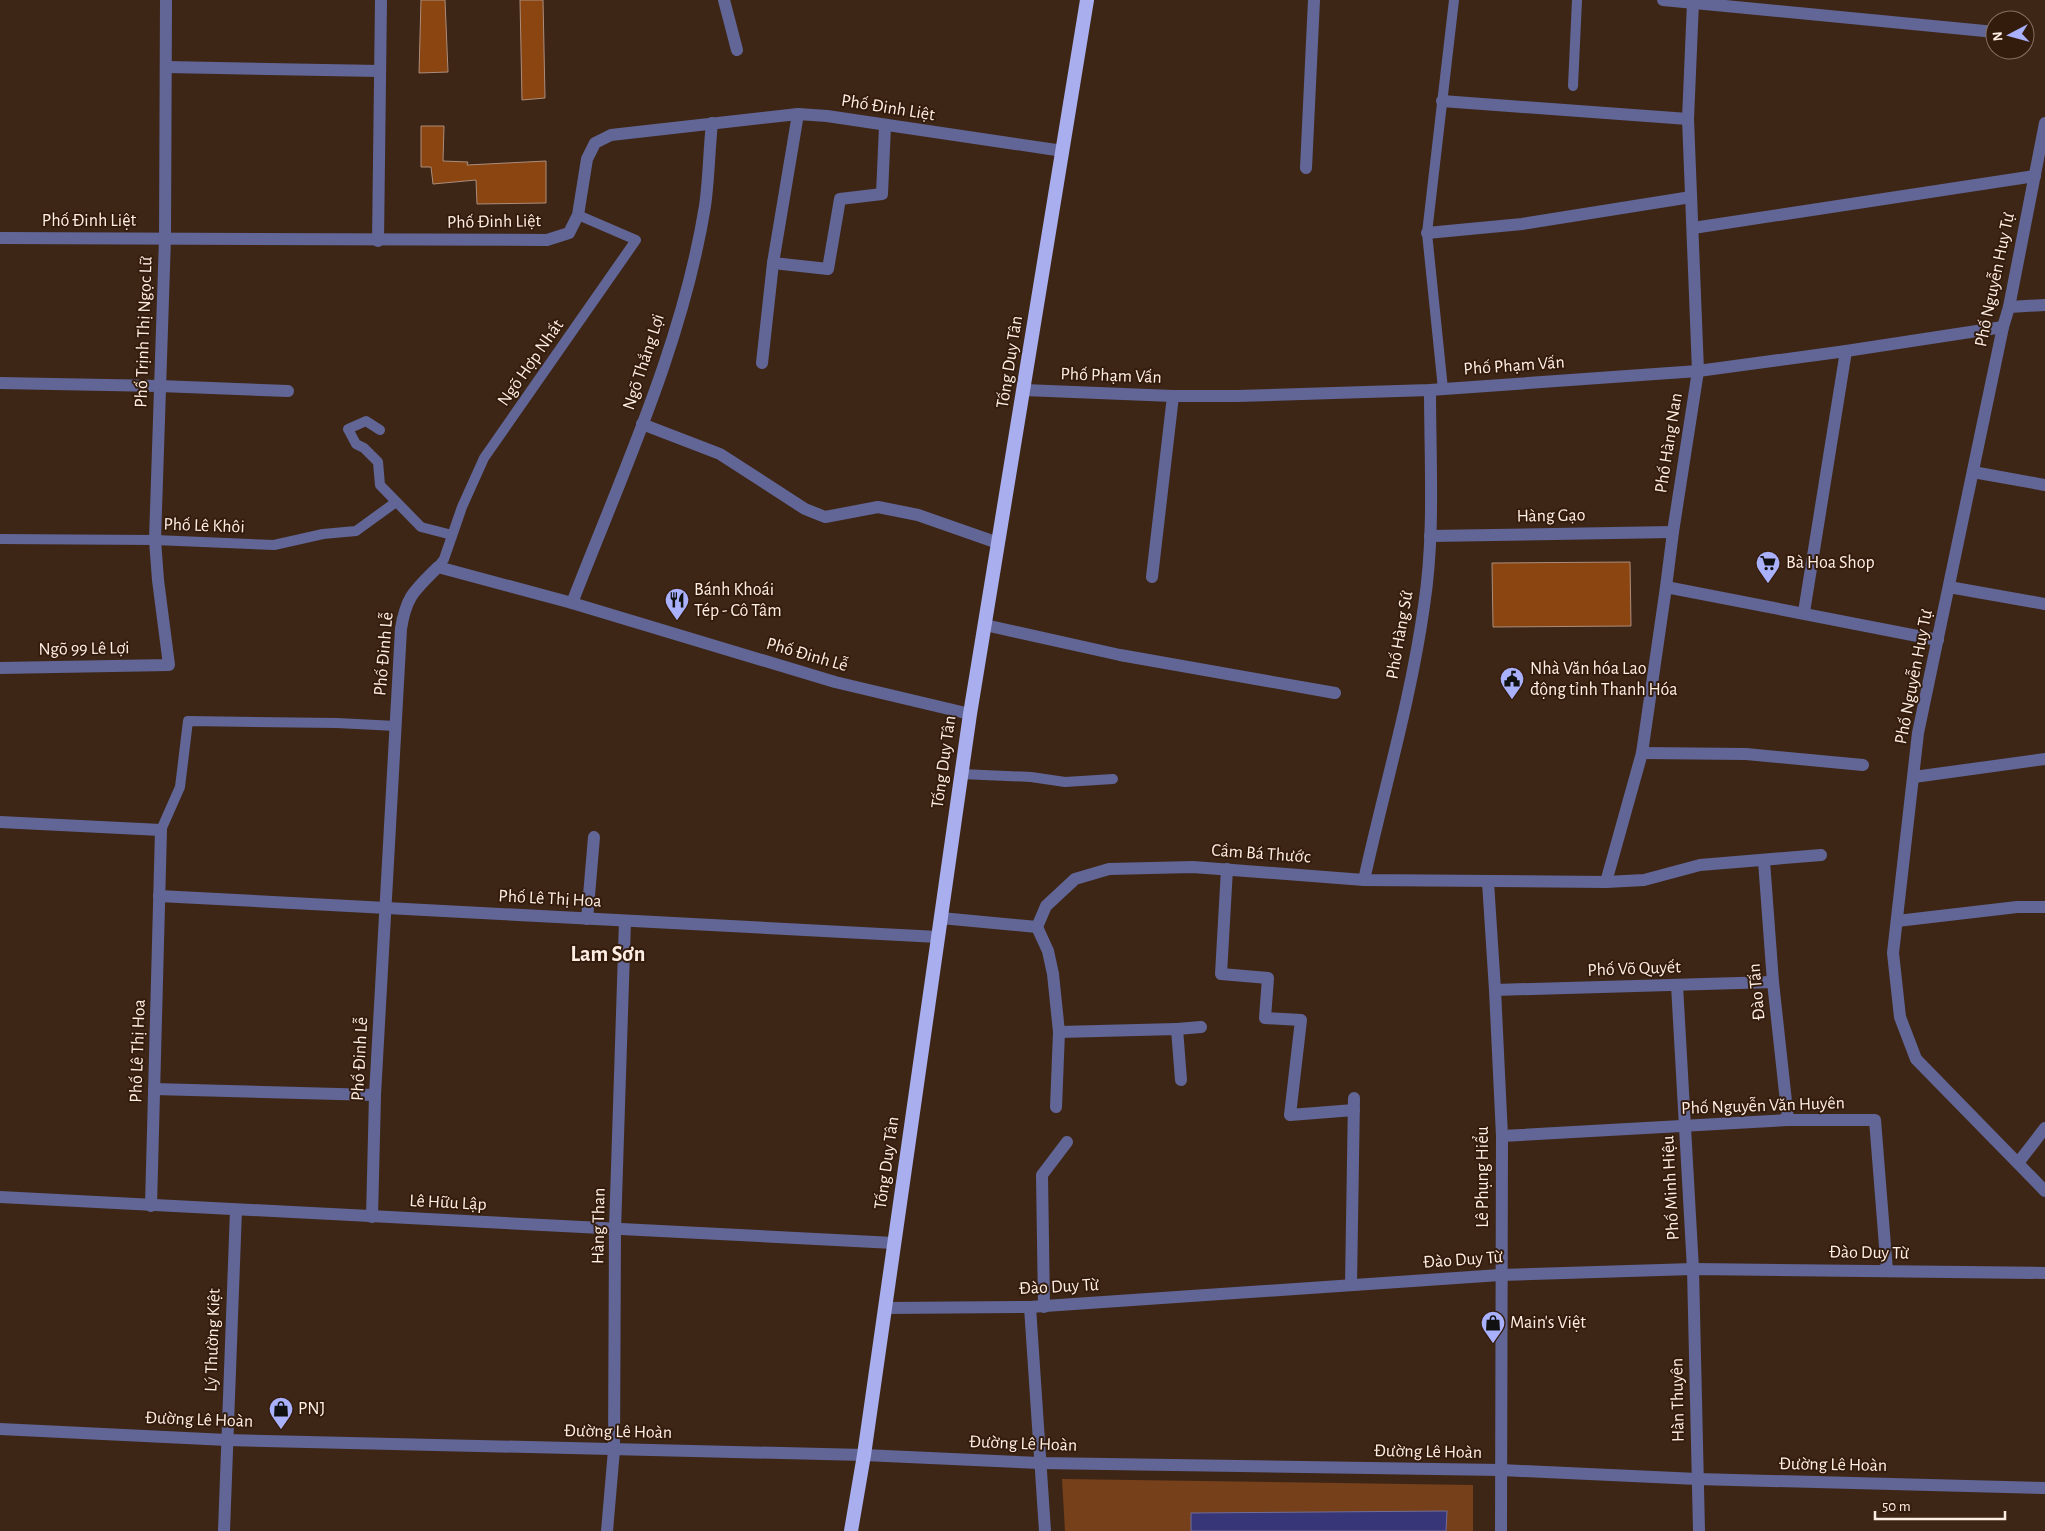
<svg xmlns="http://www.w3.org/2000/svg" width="2045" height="1531" font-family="'Alegreya Sans',sans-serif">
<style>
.green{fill:#76401b}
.water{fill:#363678;stroke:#726d98}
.building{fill:#8a4511;stroke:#ab8d7b}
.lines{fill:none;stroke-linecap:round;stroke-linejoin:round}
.service{stroke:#616697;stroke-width:10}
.minor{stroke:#616697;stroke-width:12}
.tertiary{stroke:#616697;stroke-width:12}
.trunk{stroke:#a8aeee;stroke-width:14}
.labels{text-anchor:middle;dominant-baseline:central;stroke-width:4;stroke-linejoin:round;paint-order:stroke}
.street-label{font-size:18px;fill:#ffeee4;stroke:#341c0d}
.poi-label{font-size:18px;fill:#ffeee4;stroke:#341c0d;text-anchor:start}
.district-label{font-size:22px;font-weight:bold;fill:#ffeee4;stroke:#341c0d}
</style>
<rect width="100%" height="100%" fill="#3e2617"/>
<polygon class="green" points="1062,1479 1473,1485 1473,1531 1065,1531"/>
<polygon class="water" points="1447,1511 1446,1531 1191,1531 1191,1513"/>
<g class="building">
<polygon points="421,0 445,0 448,72 419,73"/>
<polygon points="520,0 543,0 545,98 522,100"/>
<polygon points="421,126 444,126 443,161 468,162 467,165 546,161 546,203 477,204 476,180 433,184 431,167 421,167"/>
<polygon points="1630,562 1631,626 1493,627 1492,563"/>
</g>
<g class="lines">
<g class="service">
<polyline points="1573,86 1577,0"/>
<polyline points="1443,389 1427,233 1454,0"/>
<polyline points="380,430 366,421 348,429 356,444 364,448 378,462 380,485 421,527 452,535"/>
<polyline points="0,539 155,540 274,545 323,534 356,531 396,502"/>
<polyline points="438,567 444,559 462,507 484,458 636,240 578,215"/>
<polyline points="961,774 1031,777 1065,782 1113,779"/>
<polyline points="161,830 180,787 188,721 337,723 396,726"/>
</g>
<g class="minor">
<polyline points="724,0 737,50"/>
<polyline points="1663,0 1995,32"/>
<polyline points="166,67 380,71"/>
<polyline points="1442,101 1688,119"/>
<polyline points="2045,123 2009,307 2003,327 1918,733 1893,953 1900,1017 1916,1059 2045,1191"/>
<polyline points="1306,168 1314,0"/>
<polyline points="1693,228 2035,176"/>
<polyline points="1427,233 1522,224 1691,197"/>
<polyline points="0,238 547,240 569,233 578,215 587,159 595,143 611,135 798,114 827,116 1063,151"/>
<polyline points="378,241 381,0"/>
<polyline points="773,263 828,269 840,199 882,194 885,126"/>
<polyline points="2009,307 2045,305"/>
<polyline points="762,363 773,263 798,114"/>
<polyline points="0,383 160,386 288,391"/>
<polyline points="1024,390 1173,396 1237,396 1430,390 1698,371 1846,351 2003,327"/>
<polyline points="642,424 720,454 805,509 825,517 878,507 918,515 998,543"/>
<polyline points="1973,472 2045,485"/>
<polyline points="1430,536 1673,532"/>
<polyline points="1152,577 1173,396"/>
<polyline points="1666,587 1938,640"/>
<polyline points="1949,587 2045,604"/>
<path d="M572 603C622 474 683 343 705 206 709 178 709 150 712 123"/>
<polyline points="1804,612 1846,351"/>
<polyline points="985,625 1120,655 1335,693"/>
<polyline points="0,668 169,665 158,580 155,540 165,238 166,0"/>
<polyline points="1642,753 1746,754 1863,765"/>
<polyline points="1914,777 2045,759"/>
<polyline points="0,822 161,830 151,1206"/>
<polyline points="1764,861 1773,982 1788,1120"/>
<polyline points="1227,869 1221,974 1268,978 1265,1018 1301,1020 1290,1115 1354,1110"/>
<path d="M1364 880C1384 789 1411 699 1424 606 1435 535 1430 461 1430 390"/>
<polyline points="1488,882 1495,990 1502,1136 1501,1531"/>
<polyline points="1606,882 1642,753 1666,587 1673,532 1698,371 1688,119 1693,2"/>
<polyline points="159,896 938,937"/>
<polyline points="941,918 1037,927"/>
<polyline points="587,919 594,837"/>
<polyline points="1897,921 2017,907 2045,907"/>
<polyline points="1037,927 1046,906 1075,879 1109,869 1193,867 1364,880 1606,882 1644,880 1700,865 1821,855"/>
<polyline points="1037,927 1048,951 1053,974 1059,1032 1056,1107"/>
<polyline points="1677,985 1693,1269 1699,1531"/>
<polyline points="1495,990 1773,982"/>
<polyline points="1177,1029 1201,1027"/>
<polyline points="1059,1032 1177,1029 1181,1080"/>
<polyline points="154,1089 375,1095"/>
<polyline points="1502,1136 1788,1120 1875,1120 1887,1271"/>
<polyline points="2018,1163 2045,1128"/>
<polyline points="0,1197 894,1243"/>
<path d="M372 1217 375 1095 401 629C406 596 415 590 438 567L572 603 835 682 970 714"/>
<polyline points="1351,1285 1354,1098"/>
<polyline points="1044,1307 1042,1175 1067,1142"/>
<polyline points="885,1308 1030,1307 1500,1275 1693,1269 2045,1273"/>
<polyline points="224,1531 236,1210"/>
<polyline points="607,1531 614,1450 615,1229 625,921"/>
</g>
<g class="tertiary">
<polyline points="1030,1307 1045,1531"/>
<polyline points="0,1429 227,1440 864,1455 1040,1463 1501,1470 1697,1479 2045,1488"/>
</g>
<polyline class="trunk" points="851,1531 864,1455 970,714 1087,0"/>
</g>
<defs>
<symbol id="supermarket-pin" viewBox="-11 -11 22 30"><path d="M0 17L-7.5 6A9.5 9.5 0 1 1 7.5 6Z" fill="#a9b0fc" stroke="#341c0d"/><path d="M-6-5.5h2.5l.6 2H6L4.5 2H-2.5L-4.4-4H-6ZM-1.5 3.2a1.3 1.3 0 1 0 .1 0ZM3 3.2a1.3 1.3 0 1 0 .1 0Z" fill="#111"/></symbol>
<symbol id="restaurant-pin" viewBox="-11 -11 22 30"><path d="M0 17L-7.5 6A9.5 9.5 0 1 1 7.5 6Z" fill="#a9b0fc" stroke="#341c0d"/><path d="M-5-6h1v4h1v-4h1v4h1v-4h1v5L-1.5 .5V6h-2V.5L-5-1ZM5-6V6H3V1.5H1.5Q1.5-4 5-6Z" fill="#111"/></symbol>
<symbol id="civic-pin" viewBox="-11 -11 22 30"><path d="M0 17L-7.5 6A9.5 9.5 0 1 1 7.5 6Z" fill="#a9b0fc" stroke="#341c0d"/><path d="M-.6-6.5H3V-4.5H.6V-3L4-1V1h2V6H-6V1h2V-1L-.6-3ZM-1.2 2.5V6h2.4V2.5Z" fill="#111"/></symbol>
<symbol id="shop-pin" viewBox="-11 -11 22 30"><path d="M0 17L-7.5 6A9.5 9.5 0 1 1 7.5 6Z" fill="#a9b0fc" stroke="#341c0d"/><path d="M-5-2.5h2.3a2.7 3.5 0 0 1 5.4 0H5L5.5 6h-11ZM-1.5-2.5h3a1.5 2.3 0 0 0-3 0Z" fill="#111"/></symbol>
</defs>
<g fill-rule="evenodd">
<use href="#supermarket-pin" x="1754" y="549" width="28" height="38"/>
<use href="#restaurant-pin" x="663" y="586" width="28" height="38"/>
<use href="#civic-pin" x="1498" y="665" width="28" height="38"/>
<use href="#shop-pin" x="1479" y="1309" width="28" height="38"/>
<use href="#shop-pin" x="267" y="1395" width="28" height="38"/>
</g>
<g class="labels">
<g class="street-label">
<text transform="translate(888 108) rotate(9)">Phố Đinh Liệt</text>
<text x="89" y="221">Phố Đinh Liệt</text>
<text transform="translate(494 222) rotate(-1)">Phố Đinh Liệt</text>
<text transform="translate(1995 280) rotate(-78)">Phố Nguyễn Huy Tự</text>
<text transform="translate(144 332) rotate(-88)">Phố Trịnh Thị Ngọc Lữ</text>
<text transform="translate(644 362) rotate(-72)">Ngõ Thắng Lợi</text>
<text transform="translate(1010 362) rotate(-81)">Tống Duy Tân</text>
<text transform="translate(531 363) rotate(-55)">Ngõ Hợp Nhất</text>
<text transform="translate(1514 366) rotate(-4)">Phố Phạm Vấn</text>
<text transform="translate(1111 376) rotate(2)">Phố Phạm Vấn</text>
<text transform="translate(1669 443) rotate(-81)">Phố Hàng Nan</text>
<text transform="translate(1551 516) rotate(-1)">Hàng Gạo</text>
<text transform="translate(204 526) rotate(2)">Phố Lê Khôi</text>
<text transform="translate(1400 635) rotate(-80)">Phố Hàng Sứ</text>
<text transform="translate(84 649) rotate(-1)">Ngõ 99 Lê Lợi</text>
<text transform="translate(384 654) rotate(-85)">Phố Đinh Lễ</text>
<text transform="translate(807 655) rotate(16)">Phố Đinh Lễ</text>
<text transform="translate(1914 677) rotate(-79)">Phố Nguyễn Huy Tự</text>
<text transform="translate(944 762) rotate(-82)">Tống Duy Tân</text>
<text transform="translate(1261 854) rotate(4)">Cầm Bá Thước</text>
<text transform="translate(550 899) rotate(3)">Phố Lê Thị Hoa</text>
<text transform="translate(1634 969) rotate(-2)">Phố Võ Quyết</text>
<text transform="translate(1757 992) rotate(-95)">Đào Tấn</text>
<text transform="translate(138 1051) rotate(-88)">Phố Lê Thị Hoa</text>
<text transform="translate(360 1059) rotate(-87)">Phố Đinh Lễ</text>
<text transform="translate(1763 1106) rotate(-2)">Phố Nguyễn Văn Huyên</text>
<text transform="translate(887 1163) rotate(-82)">Tống Duy Tân</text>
<text transform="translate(1483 1177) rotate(-90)">Lê Phụng Hiểu</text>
<text transform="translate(1671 1188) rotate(-93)">Phố Minh Hiệu</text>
<text transform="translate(448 1203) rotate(3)">Lê Hữu Lập</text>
<text transform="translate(599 1226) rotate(-89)">Hàng Than</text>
<text transform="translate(1869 1253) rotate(1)">Đào Duy Từ</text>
<text transform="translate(1463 1260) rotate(-4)">Đào Duy Từ</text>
<text transform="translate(1059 1287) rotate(-3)">Đào Duy Từ</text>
<text transform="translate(213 1340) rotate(-88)">Lý Thường Kiệt</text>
<text transform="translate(1678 1400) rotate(-91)">Hàn Thuyên</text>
<text transform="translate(199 1420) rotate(2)">Đường Lê Hoàn</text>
<text transform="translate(618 1432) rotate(1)">Đường Lê Hoàn</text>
<text transform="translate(1023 1444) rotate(2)">Đường Lê Hoàn</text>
<text transform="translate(1428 1452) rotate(1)">Đường Lê Hoàn</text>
<text transform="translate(1833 1465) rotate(1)">Đường Lê Hoàn</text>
</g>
<g class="poi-label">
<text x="1786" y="563">Bà Hoa Shop</text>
<text x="694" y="590">Bánh Khoái<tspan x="694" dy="21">Tép - Cô Tâm</tspan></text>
<text x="1530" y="669">Nhà Văn hóa Lao<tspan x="1530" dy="21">động tỉnh Thanh Hóa</tspan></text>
<text x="1510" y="1323">Main's Việt</text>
<text x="298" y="1409">PNJ</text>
</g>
<g class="district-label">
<text x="608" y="954">Lam Sơn</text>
</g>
</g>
<g transform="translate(2010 35) rotate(264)"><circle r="24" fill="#341c0d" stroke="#857063"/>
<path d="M0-4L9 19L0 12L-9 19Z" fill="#a9b0fc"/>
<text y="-8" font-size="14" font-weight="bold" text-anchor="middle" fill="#ffeee4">N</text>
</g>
<path d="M1875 1511v8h130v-8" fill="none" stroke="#ffeee4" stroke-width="2.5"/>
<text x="1882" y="1511" font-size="15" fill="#ffeee4" stroke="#341c0d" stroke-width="4" paint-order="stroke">50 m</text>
</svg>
